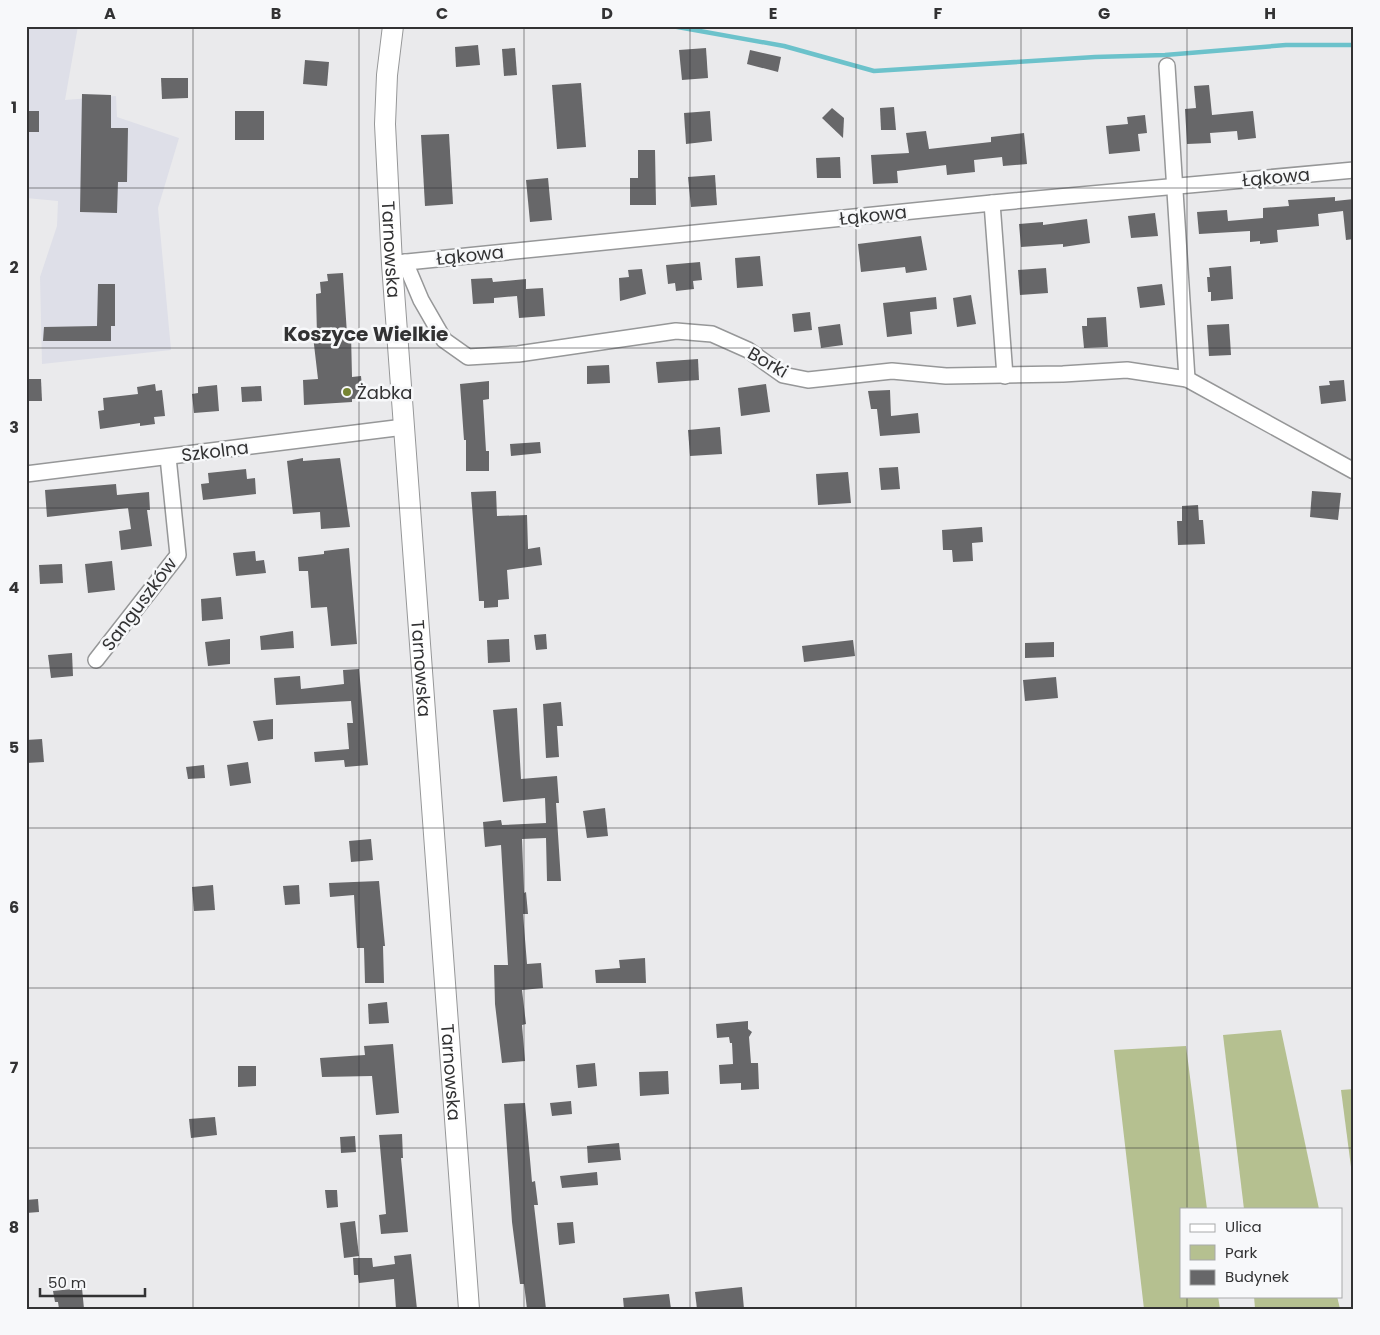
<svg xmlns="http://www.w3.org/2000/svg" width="1380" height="1335" font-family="Poppins,sans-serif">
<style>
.built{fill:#dedfe8}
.green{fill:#b5c090}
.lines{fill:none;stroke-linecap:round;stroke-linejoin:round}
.stream{stroke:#6cc2cb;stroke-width:4.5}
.building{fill:#676769}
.street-casing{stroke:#969798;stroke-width:18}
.secondary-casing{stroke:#969798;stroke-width:22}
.street{stroke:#fff;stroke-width:15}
.secondary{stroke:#fff;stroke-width:20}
.grid{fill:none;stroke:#323233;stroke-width:1;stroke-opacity:0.55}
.poi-dot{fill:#768432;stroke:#f7f8fa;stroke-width:2}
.labels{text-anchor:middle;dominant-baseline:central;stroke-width:5;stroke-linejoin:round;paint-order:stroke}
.street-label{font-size:18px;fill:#323233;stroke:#f7f8fa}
.poi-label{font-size:18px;fill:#323233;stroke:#f7f8fa;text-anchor:start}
.quarter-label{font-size:20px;font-weight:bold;fill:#323233;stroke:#f7f8fa}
.neatline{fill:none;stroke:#323233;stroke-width:2}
.grid-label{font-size:16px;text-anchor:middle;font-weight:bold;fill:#323233}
</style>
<rect width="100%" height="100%" fill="#eaeaec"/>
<polygon class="built" points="26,26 78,26 65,100 116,96 117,117 179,138 158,208 171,350 42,364 40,277 57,226 58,201 26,198"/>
<g class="green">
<polygon points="1281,1030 1319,1209 1244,1209 1223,1035"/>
<polygon points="1186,1046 1207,1209 1181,1209 1181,1296 1218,1296 1220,1309 1144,1309 1114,1050"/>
<polygon points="1354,1089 1354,1190 1341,1090"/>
<polygon points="1254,1296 1337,1296 1340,1309 1255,1309"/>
</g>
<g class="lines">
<polyline class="stream" points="672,26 784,46 874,71 1095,57 1165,55 1286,45 1354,45"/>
</g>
<g class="building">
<polygon points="478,45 480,65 456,67 455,47"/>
<polygon points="515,48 517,75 504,76 502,49"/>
<polygon points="706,48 708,78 682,80 679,50"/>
<polygon points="750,50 781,57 778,72 747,64"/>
<polygon points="305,60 329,62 327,86 303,84"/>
<polygon points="161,78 188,78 188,98 162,99"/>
<polygon points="581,83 586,147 557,149 552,85"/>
<polygon points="1209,85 1212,115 1253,111 1256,138 1238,140 1237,131 1210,133 1211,143 1187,144 1185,109 1196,108 1194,86"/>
<polygon points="82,94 111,95 111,128 128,128 127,182 118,182 117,213 80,212"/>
<polygon points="894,107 896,130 881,130 880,108"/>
<polygon points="832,108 844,118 843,138 822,118"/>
<rect x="26" y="111" width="13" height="21"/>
<rect x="235" y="111" width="29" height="29"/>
<polygon points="710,111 712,141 686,144 684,113"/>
<polygon points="1145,115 1147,133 1138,134 1140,151 1109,154 1106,126 1128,124 1127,117"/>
<polygon points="926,131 929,149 991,142 991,137 1024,133 1027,164 1003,166 1002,157 974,160 975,172 947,175 946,165 897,171 898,183 873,184 871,155 909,153 906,133"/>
<polygon points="449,134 453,204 425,206 421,135"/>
<polygon points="638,150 655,150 656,205 630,205 630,178 638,178"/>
<polygon points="840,157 841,178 817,178 816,158"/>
<polygon points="715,175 717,205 691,207 688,177"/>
<polygon points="548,178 552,220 530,222 526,180"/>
<polygon points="1335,197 1335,201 1354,199 1354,239 1346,240 1343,211 1318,214 1319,226 1277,230 1278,242 1260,244 1260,241 1250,242 1250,231 1199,234 1197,212 1227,210 1228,221 1263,218 1263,208 1289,206 1288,200"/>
<polygon points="1155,213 1158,236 1131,238 1128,216"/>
<polygon points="1087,219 1090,243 1063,247 1063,244 1021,247 1019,224 1043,222 1043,225"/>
<polygon points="921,236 927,270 906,273 905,267 861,272 858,244"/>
<polygon points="760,256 763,286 737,288 735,258"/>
<polygon points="700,262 702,280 693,281 694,289 676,291 675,283 668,284 666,265"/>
<polygon points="1231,266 1233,299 1211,301 1211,292 1208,292 1207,277 1210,277 1209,268"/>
<polygon points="1046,268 1048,293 1020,295 1018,270"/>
<polygon points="642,269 646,294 620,301 619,278 629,277 628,270"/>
<polygon points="343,273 347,334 351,334 352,377 361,376 363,398 352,399 352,402 304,405 303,380 318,379 313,336 317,336 316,294 321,293 320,282 328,281 327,274"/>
<polygon points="492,278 493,282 526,279 526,289 543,288 545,316 519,318 517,296 494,298 494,303 473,304 471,279"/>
<polygon points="98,284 115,284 115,326 111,326 111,341 43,341 44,327 97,326"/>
<polygon points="1162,284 1165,305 1140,308 1137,287"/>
<polygon points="971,295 976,324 957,327 953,298"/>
<polygon points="936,297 937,309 910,312 912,334 887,337 883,303"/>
<polygon points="810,312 812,330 794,332 792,314"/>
<polygon points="1106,317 1108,347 1084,348 1082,326 1087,326 1087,318"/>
<polygon points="840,324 843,345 821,348 818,327"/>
<polygon points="1229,324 1231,355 1209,356 1207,325"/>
<polygon points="698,359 699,380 658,383 656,362"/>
<polygon points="609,365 610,383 587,384 587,366"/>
<polygon points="26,379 41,379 42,401 26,401"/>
<polygon points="1344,380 1346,401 1321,404 1319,386 1330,385 1329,381"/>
<polygon points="489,381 489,399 483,400 486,451 489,451 489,471 466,471 466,440 464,440 460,384"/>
<polygon points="155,384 156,391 162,390 165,416 154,417 155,424 140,426 140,423 100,429 98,411 104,410 103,398 138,394 137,387"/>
<polygon points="766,384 770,412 741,416 738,388"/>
<polygon points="217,385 219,411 194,413 192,394 198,393 198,387"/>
<polygon points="261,386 262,401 242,402 241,387"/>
<polygon points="890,390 891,416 918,413 920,433 880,436 877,409 871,409 868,391"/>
<polygon points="720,427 722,454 690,456 688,430"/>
<polygon points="540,442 541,453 511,456 510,444"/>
<polygon points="303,458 303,461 340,458 350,527 321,529 320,512 293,514 287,461"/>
<polygon points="898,467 900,489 881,490 879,468"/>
<polygon points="246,469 247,479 255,478 256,494 203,500 201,484 209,483 208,473"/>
<polygon points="848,472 851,503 818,505 816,474"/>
<polygon points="116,484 117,495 149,492 150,510 147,510 152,546 121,550 119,531 131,529 128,508 47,517 45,490"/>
<polygon points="496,491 497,516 527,515 528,549 540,547 542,565 507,570 509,599 498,600 498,607 484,608 484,601 479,601 471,492"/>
<polygon points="1312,491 1341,493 1338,520 1310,517"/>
<polygon points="1198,505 1199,520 1203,520 1205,544 1178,545 1177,521 1182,521 1182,506"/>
<polygon points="982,527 983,542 972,543 973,561 953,562 952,550 943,550 942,530"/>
<polygon points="349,548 357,644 331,646 327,607 311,608 308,571 299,571 298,557 324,554 324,551"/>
<polygon points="255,551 256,561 264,560 266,573 236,576 233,553"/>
<polygon points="112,561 115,590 88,593 85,564"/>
<polygon points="62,564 63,583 40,584 39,565"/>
<polygon points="221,597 223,619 202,621 201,599"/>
<polygon points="293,631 294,648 261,650 260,636"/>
<polygon points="546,634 547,649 536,650 534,635"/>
<polygon points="230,639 230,664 208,666 205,642"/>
<polygon points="509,639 510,662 488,663 487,640"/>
<polygon points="853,640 855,656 804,662 802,646"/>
<polygon points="1054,642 1054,657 1025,658 1025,643"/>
<polygon points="72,653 73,676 51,678 48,655"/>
<polygon points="359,669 368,765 345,767 344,760 315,762 314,752 349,749 347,723 353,723 351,701 276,705 274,678 300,676 301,689 344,684 343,670"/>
<polygon points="1056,677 1058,698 1025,701 1023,680"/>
<polygon points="561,702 563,726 557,726 559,757 546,758 543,704"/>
<polygon points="517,708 521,779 557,776 559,803 556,803 561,881 547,881 546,838 522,839 524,893 526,892 528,914 523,914 527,964 541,963 543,988 522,990 526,1024 522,1025 525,1061 502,1063 495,1004 494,965 508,965 501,845 485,847 483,822 501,820 502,825 546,823 545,798 503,802 493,710"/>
<polygon points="273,719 273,739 258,741 253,721"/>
<polygon points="42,739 44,762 26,763 26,740"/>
<polygon points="248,762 251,783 230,786 227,765"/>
<polygon points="204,765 205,778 188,779 186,767"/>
<polygon points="605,808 608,836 587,838 583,811"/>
<polygon points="371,839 373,860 351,862 349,841"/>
<polygon points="379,881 385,946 383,946 384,983 365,983 364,948 357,948 354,895 330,897 329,883"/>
<polygon points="213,885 215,910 194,911 192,887"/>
<polygon points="299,885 300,904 285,905 283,886"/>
<polygon points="645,958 646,983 596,983 595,970 620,968 619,960"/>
<polygon points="387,1002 389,1023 369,1024 368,1004"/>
<polygon points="748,1021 748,1029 752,1032 749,1037 751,1063 758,1063 759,1089 741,1090 741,1083 720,1084 719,1065 733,1064 732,1043 730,1043 729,1037 717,1038 716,1024"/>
<polygon points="393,1044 399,1113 376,1115 372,1076 322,1077 320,1058 365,1055 364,1046"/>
<polygon points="595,1063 597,1086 578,1088 576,1065"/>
<polygon points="238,1066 256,1066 256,1086 238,1087"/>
<polygon points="668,1071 669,1094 640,1096 639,1072"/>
<polygon points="571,1101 572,1114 552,1116 550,1103"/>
<polygon points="525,1103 532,1182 535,1181 538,1205 534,1205 546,1309 527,1309 524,1284 520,1284 512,1222 504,1104"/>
<polygon points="215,1117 217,1135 191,1138 189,1119"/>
<polygon points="402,1134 403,1158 401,1158 408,1232 381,1234 379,1215 386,1214 379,1135"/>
<polygon points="355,1136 356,1152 341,1153 340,1137"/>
<polygon points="619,1143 621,1160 588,1163 587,1146"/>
<polygon points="597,1172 598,1185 562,1188 560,1176"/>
<polygon points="325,1190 337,1190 338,1207 327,1208"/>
<polygon points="38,1199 39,1212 26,1213 26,1200"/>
<polygon points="355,1221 359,1256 344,1258 340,1223"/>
<polygon points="573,1222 575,1243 559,1245 557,1223"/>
<polygon points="411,1254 417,1309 396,1309 394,1279 359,1283 358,1275 354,1275 353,1258 372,1258 373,1267 395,1264 394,1256"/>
<polygon points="742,1287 744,1309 697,1309 695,1292"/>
<polygon points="82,1288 84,1309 59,1309 58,1302 55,1302 53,1291"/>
<polygon points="669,1294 671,1309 624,1309 623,1298"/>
</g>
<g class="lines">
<defs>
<g id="street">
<polyline points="1167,66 1187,379"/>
<polyline points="992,203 1005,376"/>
<polyline points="405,262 421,300 444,340 468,357 518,354 676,331 712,334 748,350 783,375 808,380 892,371 946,376 1063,374 1127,370 1187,379 1354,471"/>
<polyline points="397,263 992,203 1354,170"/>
<polyline points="26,474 404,427"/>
<polyline points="96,660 178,555 168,457"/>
</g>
<g id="secondary">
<path id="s1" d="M393 26 387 75 385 124 392 264 469 1309"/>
</g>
</defs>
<use href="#street" class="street-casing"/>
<use href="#secondary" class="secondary-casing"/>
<use href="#street" class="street"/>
<use href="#secondary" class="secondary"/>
</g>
<path class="grid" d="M193 26V1309M359 26V1309M524 26V1309M690 26V1309M856 26V1309M1021 26V1309M1187 26V1209M26 188H1354M26 348H1354M26 508H1354M26 668H1354M26 828H1354M26 988H1354M26 1148H1354M1187 1296V1309"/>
<circle class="poi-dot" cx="347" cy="392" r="5"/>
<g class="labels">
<g class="street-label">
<text transform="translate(1276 177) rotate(-5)">Łąkowa</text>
<text transform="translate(873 215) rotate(-6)">Łąkowa</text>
<text stroke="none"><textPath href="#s1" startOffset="224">Tarnowska</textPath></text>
<text transform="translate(470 255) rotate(-6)">Łąkowa</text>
<text transform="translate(768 362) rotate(30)">Borki</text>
<text transform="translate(215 451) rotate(-7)">Szkolna</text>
<text transform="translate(139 604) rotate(-53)">Sanguszków</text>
<text stroke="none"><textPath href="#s1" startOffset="644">Tarnowska</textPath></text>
<text stroke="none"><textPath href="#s1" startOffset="1049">Tarnowska</textPath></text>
</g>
<g class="poi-label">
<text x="357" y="392">Żabka</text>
</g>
<g class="quarter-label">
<text x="366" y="334">Koszyce Wielkie</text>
</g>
</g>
<rect width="1380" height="1335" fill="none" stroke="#f7f8fa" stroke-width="55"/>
<rect x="1180" y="1208" width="162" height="90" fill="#f7f8fa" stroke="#a8a9aa"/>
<rect x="1190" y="1224" width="25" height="8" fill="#ffffff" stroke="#a8a9aa"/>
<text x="1225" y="1232" font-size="15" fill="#323233">Ulica</text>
<rect x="1190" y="1245" width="25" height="15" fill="#b5c090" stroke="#a8a9aa"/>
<text x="1225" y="1258" font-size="15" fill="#323233">Park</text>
<rect x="1190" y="1270" width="25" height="15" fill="#676769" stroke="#a8a9aa"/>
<text x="1225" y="1282" font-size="15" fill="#323233">Budynek</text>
<path d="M40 1288v8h105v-8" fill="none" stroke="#323233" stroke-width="2.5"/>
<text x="48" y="1288" font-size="15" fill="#323233" stroke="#f7f8fa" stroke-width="4" paint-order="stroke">50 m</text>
<rect x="28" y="28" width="1324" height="1280" class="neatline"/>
<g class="grid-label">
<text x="110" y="19">A</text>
<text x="276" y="19">B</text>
<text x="442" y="19">C</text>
<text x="607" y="19">D</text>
<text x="773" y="19">E</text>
<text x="938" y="19">F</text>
<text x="1104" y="19">G</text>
<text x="1270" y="19">H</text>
<text x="14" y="113">1</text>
<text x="14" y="273">2</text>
<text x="14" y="433">3</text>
<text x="14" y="593">4</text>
<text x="14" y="753">5</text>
<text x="14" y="913">6</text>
<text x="14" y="1073">7</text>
<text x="14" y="1233">8</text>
</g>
</svg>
